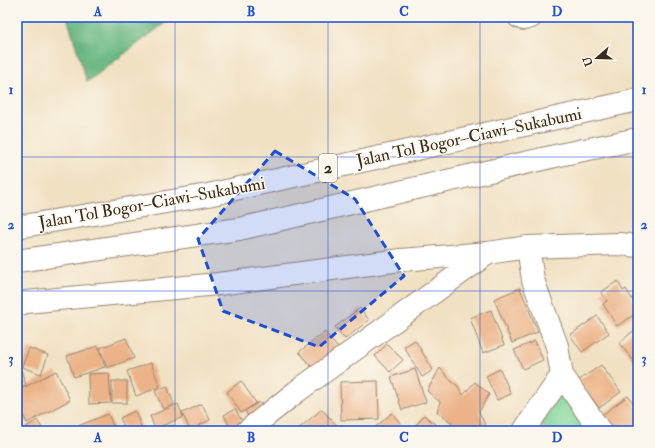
<svg xmlns="http://www.w3.org/2000/svg" width="655" height="448" font-family="'IM FELL Double Pica',serif">
<style>
.green{fill:#7ed497;stroke:#5c7f5a}
.forest{fill:#66b680;stroke:#50704f}
.building{fill:#ecb388}
.lines{fill:none;stroke-linecap:round;stroke-linejoin:round}
.minor-casing{stroke:#968670;stroke-width:24}
.highway-casing{stroke:#968670;stroke-width:24}
.minor{stroke:#fff;stroke-width:22}
.highway{stroke:#fff;stroke-width:22}
.marked{fill:#1d4ed8;fill-opacity:0.2;stroke:#1d4ed8;stroke-width:3;stroke-dasharray:8 5;stroke-linejoin:round}
.grid{fill:none;stroke:#1d4ed8;stroke-width:1;stroke-opacity:0.55}
.labels{text-anchor:middle;dominant-baseline:central;stroke-width:3;stroke-linejoin:round;paint-order:stroke}
.shield{fill:#fbf7ec;stroke:#75685c;stroke-width:1}
.shield-label{font-size:16px;font-weight:bold;fill:#3b2a1e}
.street-label{font-size:17px;fill:#3b2a1e;stroke:#fbf7ec}
.neatline{fill:none;stroke:#1d4ed8;stroke-width:1.5}
.grid-label{font-size:13px;text-anchor:middle;font-weight:bold;fill:#1d4ed8}
</style>
<rect width="100%" height="100%" fill="#fbf7ec"/>
<filter id="ink" filterUnits="userSpaceOnUse"><feTurbulence type="fractalNoise" baseFrequency=".025" numOctaves="2"/><feDisplacementMap in="SourceGraphic" scale="8" xChannelSelector="R" yChannelSelector="G"/><feConvolveMatrix kernelMatrix="1 2 1 2 8 2 1 2 1" color-interpolation-filters="sRGB"/></filter>
<filter id="wash" filterUnits="userSpaceOnUse"><feTurbulence type="fractalNoise" baseFrequency=".012" numOctaves="4" result="noise"/><feDisplacementMap in="SourceGraphic" scale="16" xChannelSelector="R" yChannelSelector="G"/><feGaussianBlur stdDeviation="0.9" result="paint"/><feColorMatrix in="noise" values="0 0 0 0 0 0 0 0 0 0 0 0 0 0 0 0 0 1.4 0 .05"/><feComposite in="paint" operator="in"/></filter>
<g filter="url(#wash)">
<rect width="100%" height="100%" fill="#f1e1c3"/>
<polygon class="green" points="572,384 599,431 547,431 541,423 553,399"/>
<polygon class="forest" points="67,17 165,17 169,20 87,82"/>
<g id="blocks">
<g class="building">
<polygon points="618,281 623,291 626,289 638,309 638,312 617,326 603,304 607,301 601,292"/>
<polygon points="520,288 538,332 512,343 494,299"/>
<polygon points="360,308 369,320 345,339 335,327"/>
<polygon points="491,310 504,345 483,353 470,318"/>
<polygon points="597,316 609,333 582,352 570,335"/>
<polygon points="638,327 638,366 619,343"/>
<polygon points="325,332 340,351 315,371 299,352"/>
<polygon points="126,338 134,358 107,368 100,348"/>
<polygon points="415,340 433,370 422,377 404,347"/>
<polygon points="535,341 543,360 523,369 514,350"/>
<polygon points="387,344 403,360 390,372 375,356"/>
<polygon points="98,346 105,367 74,377 67,356"/>
<polygon points="29,348 48,355 41,374 22,367"/>
<polygon points="151,363 160,387 136,396 127,371"/>
<polygon points="601,365 621,392 599,408 579,380"/>
<polygon points="20,367 26,385 17,388 17,368"/>
<polygon points="440,368 451,381 458,386 463,395 475,382 489,394 479,412 488,431 451,431 449,429 452,423 437,412 440,402 427,391"/>
<polygon points="415,369 426,402 402,410 391,377"/>
<polygon points="500,369 511,394 497,400 486,376"/>
<polygon points="56,371 70,400 27,423 17,403 17,391"/>
<polygon points="109,373 111,403 89,404 88,374"/>
<rect x="112" y="381" width="15" height="22"/>
<polygon points="241,381 256,403 241,413 227,392"/>
<polygon points="378,381 379,419 341,420 340,382"/>
<polygon points="167,386 174,404 163,409 155,391"/>
<polygon points="628,396 638,409 638,429 635,431 609,431 599,417"/>
<polygon points="259,402 266,412 252,422 245,411"/>
<polygon points="178,404 183,417 155,429 150,416"/>
<polygon points="202,404 210,420 190,430 182,413"/>
<polygon points="235,409 246,428 240,431 232,431 224,415"/>
<polygon points="322,409 339,428 335,431 296,431"/>
<polygon points="135,411 143,431 118,431 125,428 120,418"/>
<polygon points="392,413 404,428 400,431 371,431"/>
<polygon points="108,414 115,430 75,431 73,428"/>
<polygon points="424,415 441,429 440,431 419,431 414,428"/>
<polygon points="37,420 44,431 20,431"/>
<polygon points="173,425 175,431 159,431"/>
</g>
</g>
</g>
<g filter="url(#ink)">
<use href="#blocks" fill-opacity="0" stroke="#968670" stroke-width="1"/>
<g class="lines">
<defs>
<g id="minor">
<polyline points="519,17 524,19 531,17"/>
<polyline points="528,247 533,280 557,346 562,375 600,431"/>
<polyline points="17,305 26,302 218,284 401,260 488,253 528,247 619,244 638,246"/>
<polyline points="525,429 562,375"/>
<polyline points="247,431 296,392 488,253"/>
</g>
<g id="highway">
<polyline points="17,227 208,195 638,100"/>
<polyline points="17,261 239,229 564,154 638,139"/>
</g>
</defs>
<use href="#minor" class="minor-casing"/>
<use href="#highway" class="highway-casing"/>
<use href="#minor" class="minor"/>
<use href="#highway" class="highway"/>
</g>
</g>
<path class="marked" d="M275 151 355 199 404 276 319 347 223 311 198 239Z"/>
<path class="grid" d="M175 17V431M328 17V431M480 17V431M17 157H638M17 291H638"/>
<g class="labels">
<rect class="shield" x="319" y="154" width="18" height="28" rx="3"/>
<g class="shield-label">
<text x="328" y="168">2</text>
</g>
<g class="street-label">
<text transform="translate(469 137) rotate(-12)">Jalan Tol Bogor–Ciawi–Sukabumi</text>
<text transform="translate(152 203) rotate(-10)">Jalan Tol Bogor–Ciawi–Sukabumi</text>
</g>
</g>
<rect width="655" height="448" fill="none" stroke="#fbf7ec" stroke-width="44"/>
<g transform="translate(597 58) rotate(250)" stroke="#fbf7ec" stroke-width="3" paint-order="stroke">
<path d="M0-3L7 15L0 10L-7 15Z" fill="#3b2a1e"/>
<text y="-6" font-size="11" font-weight="bold" text-anchor="middle" fill="#3b2a1e">U</text>
</g>
<rect x="22" y="22" width="611" height="404" class="neatline"/>
<g class="grid-label">
<text x="98" y="16">A</text>
<text x="251" y="16">B</text>
<text x="404" y="16">C</text>
<text x="557" y="16">D</text>
<text x="11" y="94">1</text>
<text x="644" y="94">1</text>
<text x="11" y="229">2</text>
<text x="644" y="229">2</text>
<text x="11" y="363">3</text>
<text x="644" y="363">3</text>
<text x="98" y="442">A</text>
<text x="251" y="442">B</text>
<text x="404" y="442">C</text>
<text x="557" y="442">D</text>
</g>
</svg>
